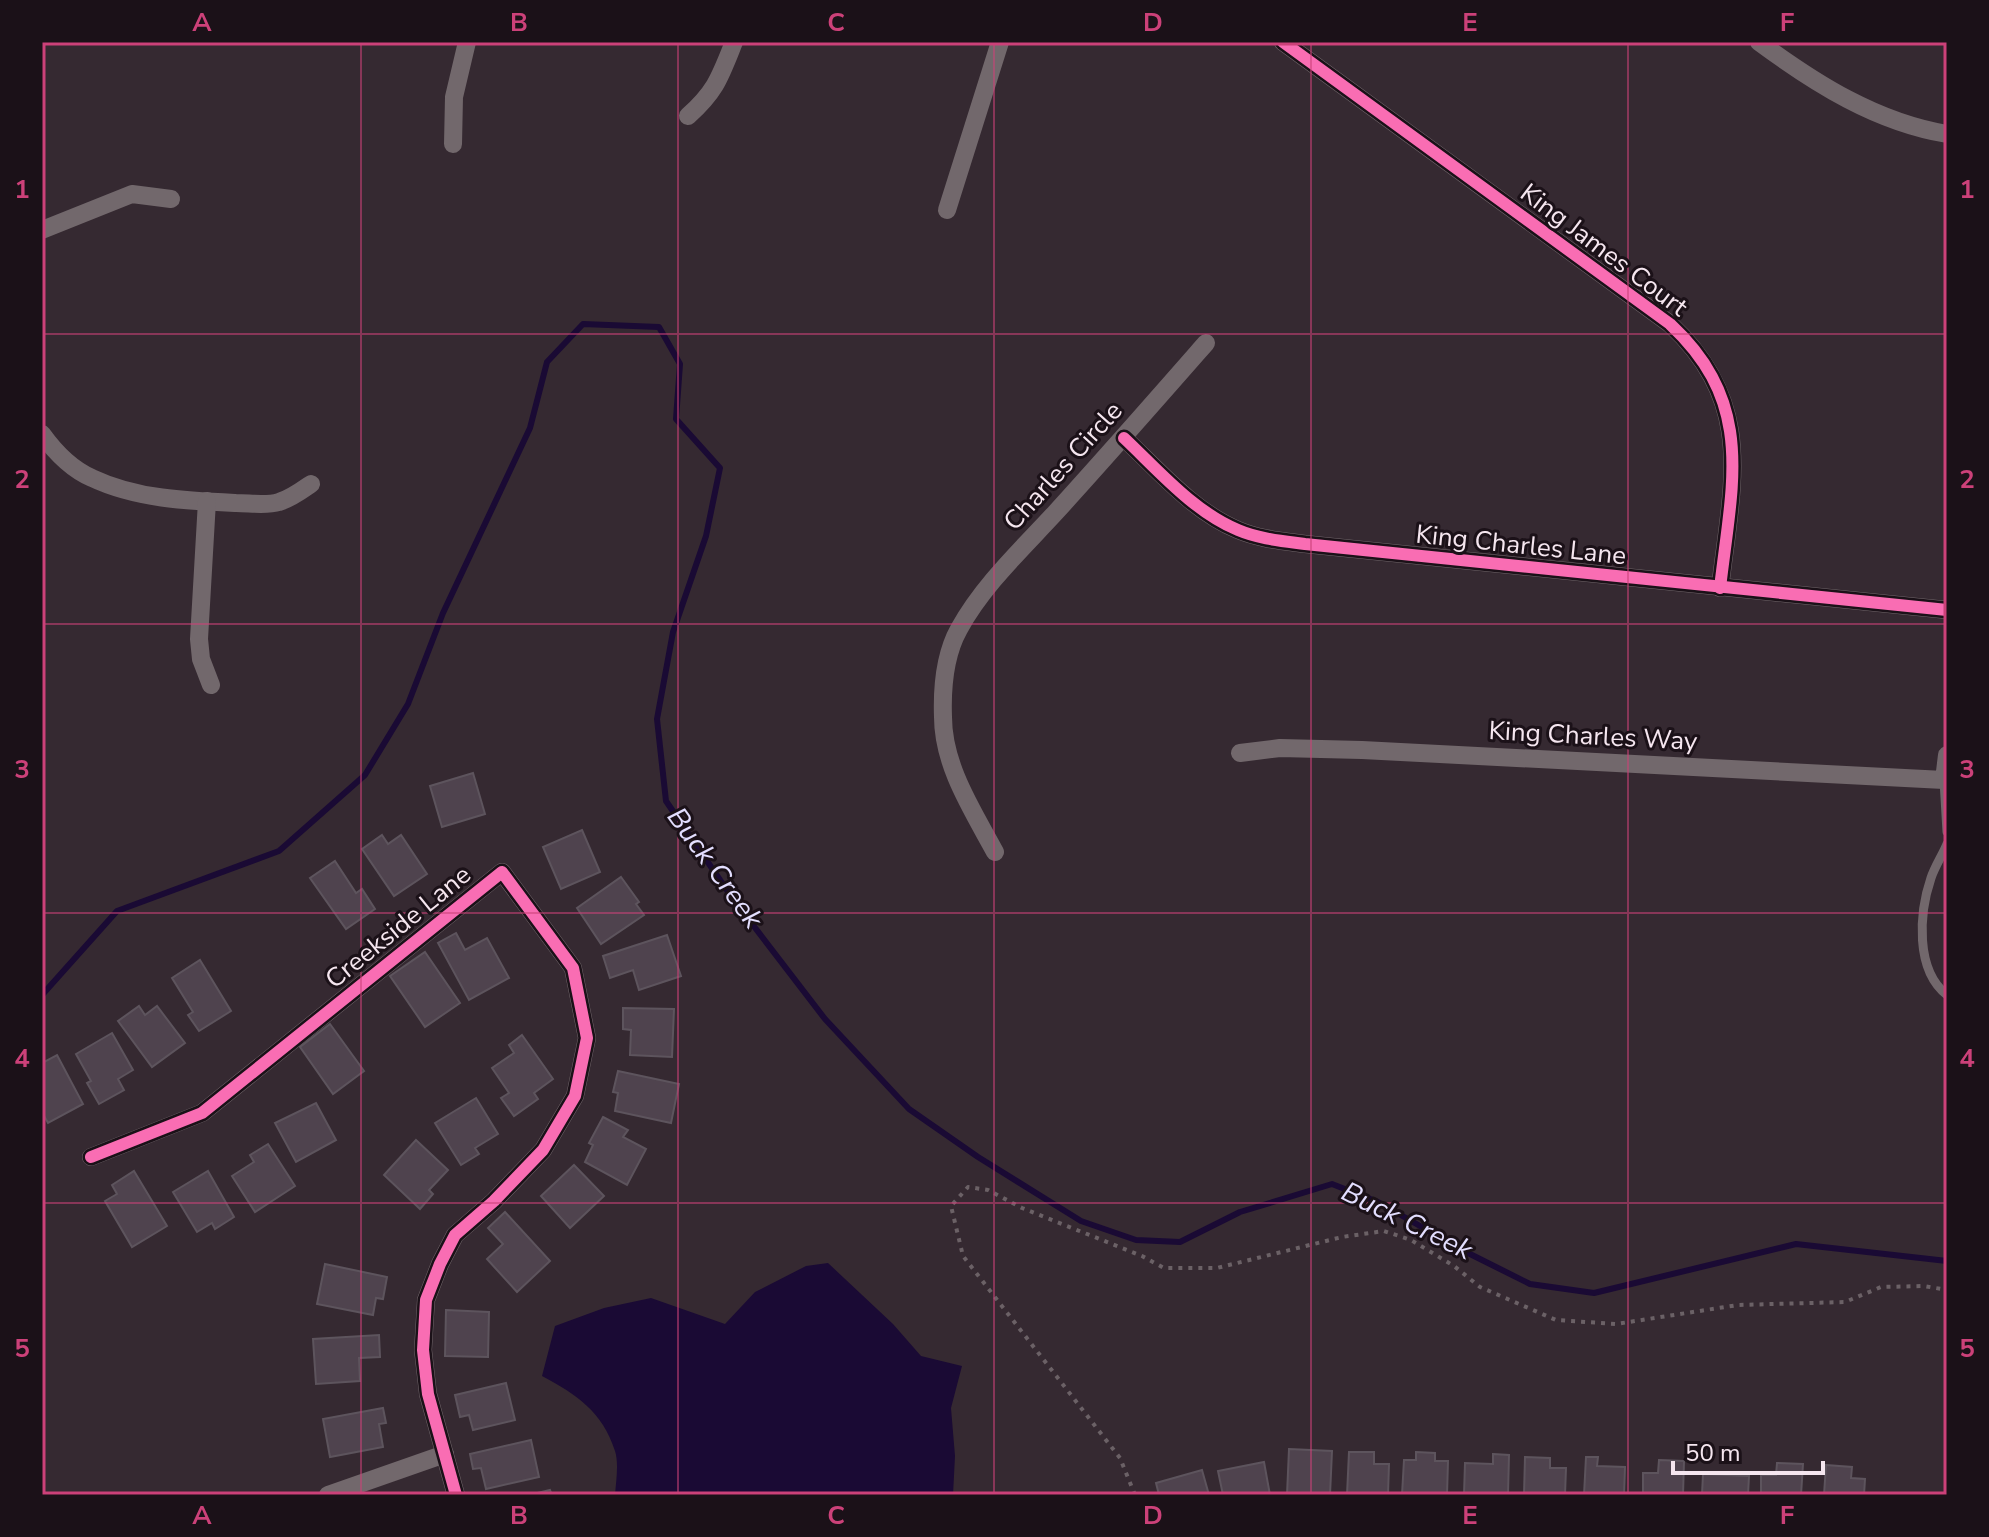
<svg xmlns="http://www.w3.org/2000/svg" width="1989" height="1537" font-family="'Nunito Sans',sans-serif">
<style>
.water{fill:#1a0a34}
.lines{fill:none;stroke-linecap:round;stroke-linejoin:round}
.stream{stroke:#1a0a34;stroke-width:6}
.building{fill:#4f434e;stroke:#5d545d;stroke-width:2}
.path{stroke:#6b6166;stroke-width:4;stroke-dasharray:4 6;stroke-linecap:butt}
.service{stroke:#72686c;stroke-width:9}
.minor{stroke:#72686c;stroke-width:18}
.cycleway-casing{stroke:#1b1118;stroke-width:17}
.cycleway{stroke:#f96db3;stroke-width:12}
.grid{fill:none;stroke:#cc4179;stroke-width:2;stroke-opacity:0.55}
.labels{text-anchor:middle;dominant-baseline:central;stroke-width:6;stroke-linejoin:round;paint-order:stroke}
.street-label{font-size:26px;fill:#f5e6ef;stroke:#1b1118}
.water-label{font-size:28px;font-style:italic;fill:#e3deff;stroke:#1b1118}
.neatline{fill:none;stroke:#cc4179;stroke-width:3}
.grid-label{font-size:26px;text-anchor:middle;font-weight:bold;fill:#cc4179}
</style>
<rect width="100%" height="100%" fill="#352931"/>
<path class="water" d="M828 1263 893 1324 921 1356 962 1366 951 1408 955 1456 953 1495H615C616 1482 619 1463 615 1451 602 1411 577 1395 542 1376L555 1326 604 1308 651 1298 725 1324 755 1292 806 1266Z"/>
<g class="lines">
<polyline class="stream" points="42,995 117,911 279,851 365,775 408,704 443,613 530,428 547,362 583,324 659,327 680,364 676,419 720,468 706,536 673,632 657,719 666,801 733,899 825,1019 909,1109 978,1157 1081,1221 1136,1240 1180,1242 1240,1212 1332,1184 1378,1202 1462,1250 1530,1284 1594,1293 1796,1244 1947,1261"/>
</g>
<g class="building">
<polygon points="473,773 485,814 442,827 430,786"/>
<polygon points="582,830 600,872 561,889 543,847"/>
<polygon points="382,835 388,844 401,835 427,874 394,896 362,849"/>
<polygon points="335,861 356,893 362,889 375,909 346,929 310,878"/>
<polygon points="621,877 639,902 636,904 644,915 601,944 577,908"/>
<polygon points="456,933 465,950 487,938 509,978 469,1000 438,943"/>
<polygon points="667,935 681,976 639,990 633,970 610,978 603,956"/>
<polygon points="425,952 460,1003 425,1027 390,976"/>
<polygon points="200,960 231,1011 199,1031 188,1015 193,1012 172,978"/>
<polygon points="139,1006 145,1015 157,1006 185,1043 152,1067 118,1021"/>
<polygon points="623,1008 674,1009 672,1057 630,1055 631,1030 623,1029"/>
<polygon points="330,1024 364,1071 333,1094 300,1047"/>
<polygon points="112,1033 133,1070 118,1079 124,1090 99,1104 87,1083 91,1081 76,1054"/>
<polygon points="522,1035 553,1079 534,1093 538,1099 514,1116 501,1098 509,1093 492,1068 514,1053 509,1045"/>
<polygon points="57,1055 83,1104 48,1123 42,1112 42,1063"/>
<polygon points="618,1071 679,1084 671,1123 615,1111 618,1093 613,1092"/>
<polygon points="476,1098 498,1134 475,1148 479,1154 461,1165 435,1123"/>
<polygon points="316,1103 336,1140 296,1162 275,1123"/>
<polygon points="603,1117 628,1130 623,1137 646,1149 627,1185 585,1162 593,1145 589,1143"/>
<polygon points="416,1140 448,1170 429,1190 433,1194 420,1209 384,1175"/>
<polygon points="268,1144 295,1186 255,1212 232,1176 254,1162 250,1155"/>
<polygon points="574,1165 604,1196 570,1228 541,1196"/>
<polygon points="134,1171 167,1226 132,1247 105,1201 117,1194 112,1185"/>
<polygon points="208,1171 234,1217 215,1229 212,1223 197,1232 173,1192"/>
<polygon points="505,1212 550,1261 517,1292 487,1259 503,1244 488,1228"/>
<polygon points="325,1264 387,1277 383,1299 376,1298 373,1315 317,1304"/>
<polygon points="446,1310 489,1312 488,1357 445,1356"/>
<polygon points="379,1335 380,1357 359,1358 360,1381 316,1384 313,1339"/>
<polygon points="506,1383 515,1420 473,1430 469,1415 460,1417 455,1395"/>
<polygon points="383,1408 386,1423 379,1424 383,1447 330,1457 323,1419"/>
<polygon points="531,1440 539,1477 486,1489 481,1468 473,1469 470,1454"/>
<polygon points="1289,1449 1332,1451 1330,1495 1287,1495"/>
<polygon points="1349,1452 1374,1452 1374,1464 1389,1464 1388,1495 1347,1495"/>
<polygon points="1416,1452 1435,1453 1435,1461 1448,1461 1447,1495 1402,1495 1404,1460 1416,1460"/>
<polygon points="1493,1454 1509,1455 1508,1495 1464,1495 1465,1463 1493,1464"/>
<polygon points="1525,1457 1550,1458 1550,1468 1566,1468 1565,1495 1524,1495"/>
<polygon points="1586,1457 1598,1457 1597,1466 1625,1467 1624,1495 1584,1495"/>
<polygon points="1659,1460 1684,1461 1683,1495 1643,1495 1643,1473 1658,1473"/>
<polygon points="1264,1462 1270,1495 1223,1495 1218,1471"/>
<polygon points="1777,1463 1803,1464 1801,1495 1761,1495 1761,1475 1776,1475"/>
<polygon points="1826,1465 1852,1467 1851,1478 1865,1479 1864,1495 1824,1495"/>
<polygon points="1202,1470 1209,1495 1159,1495 1156,1483"/>
<polygon points="1703,1474 1749,1476 1748,1495 1702,1495"/>
<polygon points="550,1490 552,1495 529,1495"/>
</g>
<g class="lines">
<polyline class="path" points="1135,1495 1120,1458 963,1256 951,1206 968,1187 988,1190 1022,1208 1142,1256 1164,1268 1217,1268 1342,1237 1384,1231 1411,1240 1454,1266 1480,1287 1556,1320 1616,1324 1738,1305 1845,1302 1881,1287 1924,1286 1947,1290"/>
<g class="service">
<polyline points="1944,780 1947,832"/>
<path d="M1947 844C1942 856 1935 866 1931 878 1919 913 1915 970 1947 995"/>
</g>
<g class="minor">
<path d="M1283 42 1670 324C1756 404 1732 483 1720 588"/>
<path d="M1759 42C1816 84 1876 122 1947 134"/>
<path d="M688 116C716 91 720 77 734 42"/>
<polyline points="453,144 454,97 467,42"/>
<polyline points="947,210 1000,42"/>
<polyline points="42,230 132,194 171,199"/>
<path d="M42 434C55 452 71 469 92 478 136 499 188 501 236 503 250 503 266 506 279 502 290 499 301 491 311 484"/>
<path d="M1124 438C1158 470 1194 512 1238 530 1259 539 1283 541 1305 544L1947 610"/>
<polyline points="207,501 199,639 201,659 211,685"/>
<polyline points="1240,753 1280,748 1362,750 1944,780 1947,755"/>
<path d="M995 852C973 811 943 766 943 717 942 689 945 654 959 629 983 585 1023 548 1056 512 1107 456 1156 400 1206 343"/>
<polyline points="91,1157 202,1113 502,872 573,968 587,1038 575,1096 543,1150 494,1201 455,1235 440,1264 426,1300 423,1350 428,1394 456,1495"/>
<polyline points="328,1495 445,1454"/>
</g>
<defs>
<g id="cycleway">
<path d="M1283 42 1670 324C1756 404 1732 483 1720 588"/>
<path d="M1124 438C1158 470 1194 512 1238 530 1259 539 1283 541 1305 544L1947 610"/>
<polyline points="91,1157 202,1113 502,872 573,968 587,1038 575,1096 543,1150 494,1201 455,1235 440,1264 426,1300 423,1350 428,1394 456,1495"/>
</g>
</defs>
<use href="#cycleway" class="cycleway-casing"/>
<use href="#cycleway" class="cycleway"/>
</g>
<path class="grid" d="M361 42V1495M678 42V1495M994 42V1495M1311 42V1495M1628 42V1495M42 334H1947M42 624H1947M42 913H1947M42 1203H1947"/>
<g class="labels">
<g class="street-label">
<text transform="translate(1604 250) rotate(37)">King James Court</text>
<text transform="translate(1063 466) rotate(-48)">Charles Circle</text>
<text transform="translate(1521 545) rotate(6)">King Charles Lane</text>
<text transform="translate(1593 736) rotate(3)">King Charles Way</text>
<text transform="translate(398 927) rotate(-39)">Creekside Lane</text>
</g>
<g class="water-label">
<text transform="translate(715 868) rotate(54)">Buck Creek</text>
<text transform="translate(1407 1221) rotate(26)">Buck Creek</text>
</g>
</g>
<rect width="1989" height="1537" fill="none" stroke="#1b1118" stroke-width="88"/>
<path d="M1673 1461v12h150v-12" fill="none" stroke="#f5e6ef" stroke-width="4"/>
<text x="1685" y="1461" font-size="24" fill="#f5e6ef" stroke="#1b1118" stroke-width="6" paint-order="stroke">50 m</text>
<rect x="44" y="44" width="1901" height="1449" class="neatline"/>
<g class="grid-label">
<text x="202" y="31">A</text>
<text x="519" y="31">B</text>
<text x="836" y="31">C</text>
<text x="1153" y="31">D</text>
<text x="1470" y="31">E</text>
<text x="1787" y="31">F</text>
<text x="22" y="198">1</text>
<text x="1967" y="198">1</text>
<text x="22" y="488">2</text>
<text x="1967" y="488">2</text>
<text x="22" y="778">3</text>
<text x="1967" y="778">3</text>
<text x="22" y="1067">4</text>
<text x="1967" y="1067">4</text>
<text x="22" y="1357">5</text>
<text x="1967" y="1357">5</text>
<text x="202" y="1524">A</text>
<text x="519" y="1524">B</text>
<text x="836" y="1524">C</text>
<text x="1153" y="1524">D</text>
<text x="1470" y="1524">E</text>
<text x="1787" y="1524">F</text>
</g>
</svg>
